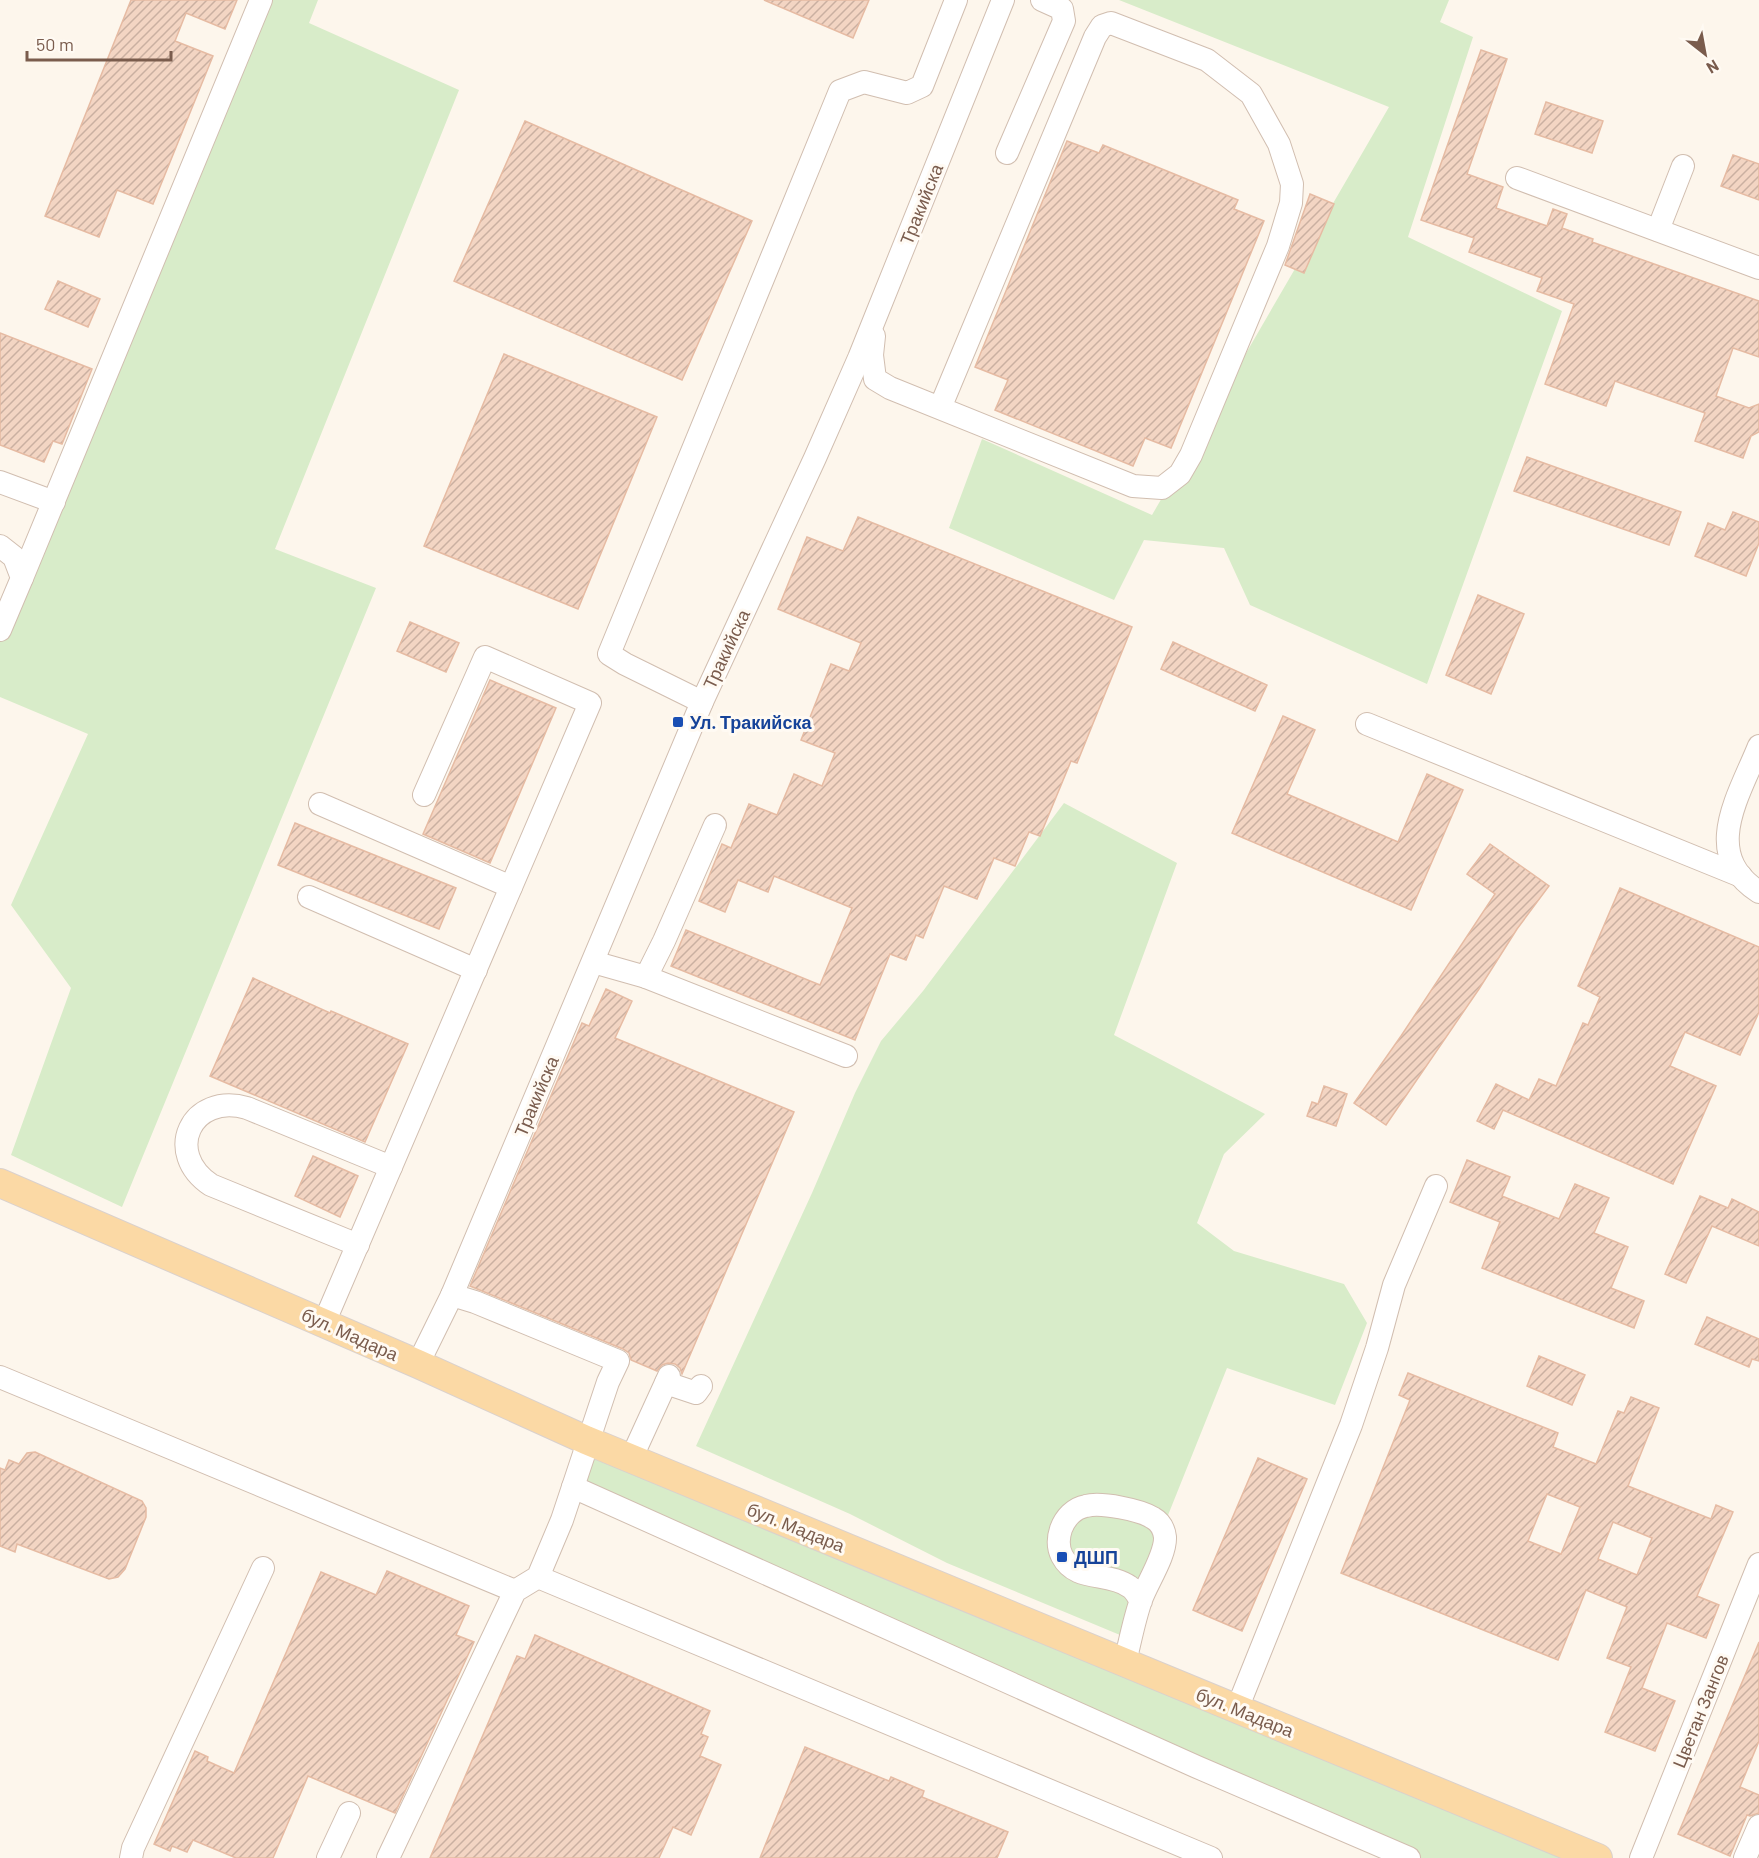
<svg xmlns="http://www.w3.org/2000/svg" width="1759" height="1858" font-family="Barlow,sans-serif">
<style>
.grass{fill:#d8ecc9}
.building{fill:url(#building-hatch);stroke:#e6bba3;stroke-width:1.5;fill-rule:evenodd}
.lines{fill:none;stroke-linecap:round;stroke-linejoin:round}
.minor-casing{stroke:#d1beb0;stroke-width:24}
.major-casing{stroke:#dad1cd;stroke-width:30}
.minor{stroke:#fff;stroke-width:22}
.major{stroke:#fbd9a5;stroke-width:28}
.transit-dot{fill:#1a4fb4;stroke:#fffaf3;stroke-width:2}
.labels{text-anchor:middle;dominant-baseline:central;stroke-width:6;stroke-linejoin:round;paint-order:stroke}
.street-label{font-size:18px;fill:#7a5c4d;stroke:#fffaf3}
.transit-label{font-size:18px;font-weight:bold;fill:#164399;stroke:#fffaf3;text-anchor:start}
</style>
<defs>
<pattern id="building-hatch" width="6" height="6" patternUnits="userSpaceOnUse" patternTransform="scale(1.5)"><rect width="6" height="6" fill="#f3d5c3"/><path d="M-1 1l2-2M0 6l6-6M5 7l2-2" fill="none" stroke="#cab0a1"/></pattern>
</defs>
<rect width="100%" height="100%" fill="#fdf6ec"/>
<g class="grass">
<polygon points="261,0 318,0 309,23 459,90 275,549 376,588 122,1207 11,1155 71,988 11,905 88,734 0,697 0,630"/>
<polygon points="1119,0 1449,0 1440,22 1473,37 1408,237 1562,311 1427,684 1250,605 1224,548 1144,540 1114,600 949,528 982,439 1152,515 1389,107"/>
<polygon points="1064,803 1177,863 1114,1035 1265,1114 1224,1154 1197,1223 1234,1251 1344,1284 1367,1323 1335,1405 1227,1368 1120,1635 947,1563 850,1514 696,1446 812,1193 855,1093 881,1041 923,991"/>
<polygon points="589,1441 1598,1858 1409,1858 573,1487"/>
</g>
<g class="building">
<polygon points="131,0 237,0 225,29 186,13 175,41 213,56 153,204 117,190 99,237 45,216"/>
<polygon points="764,0 869,0 853,38"/>
<polygon points="1481,50 1507,59 1467,174 1503,187 1496,208 1547,226 1553,209 1567,214 1562,228 1593,239 1592,242 1759,301 1759,357 1733,348 1716,396 1749,408 1759,404 1759,432 1751,436 1743,458 1695,441 1705,413 1615,381 1606,406 1545,384 1574,304 1537,291 1542,278 1469,252 1474,238 1421,220"/>
<polygon points="1546,102 1603,121 1592,153 1535,134"/>
<polygon points="525,121 752,221 682,380 454,281"/>
<polygon points="1067,141 1099,153 1103,145 1238,200 1234,209 1264,221 1171,448 1145,438 1133,466 995,410 1008,380 975,367"/>
<polygon points="1733,155 1759,164 1759,200 1721,186"/>
<polygon points="1310,194 1334,204 1304,273 1285,265"/>
<polygon points="58,281 100,299 88,327 45,309"/>
<polygon points="0,333 92,369 62,444 53,441 44,462 0,445"/>
<polygon points="504,354 657,417 578,609 424,546"/>
<polygon points="1527,457 1681,512 1669,545 1514,491"/>
<polygon points="1733,512 1759,522 1759,543 1746,576 1695,556 1708,523 1725,530"/>
<polygon points="858,517 1132,627 1077,763 1071,761 1040,836 1029,832 1015,866 994,858 977,899 944,886 923,938 916,935 906,960 890,954 855,1040 671,966 686,930 820,985 852,908 774,876 768,892 738,880 725,912 699,901 722,844 731,848 749,804 777,815 794,774 822,786 835,753 801,740 831,664 849,671 861,643 778,609 807,537 843,551"/>
<polygon points="1478,595 1524,614 1491,694 1446,675"/>
<polygon points="410,622 459,643 446,672 397,651"/>
<polygon points="1173,642 1267,685 1255,711 1161,669"/>
<polygon points="490,680 556,708 490,863 423,834"/>
<polygon points="1283,716 1315,730 1287,794 1398,842 1427,774 1463,790 1411,910 1232,833"/>
<polygon points="295,823 456,888 439,929 278,865"/>
<polygon points="1490,844 1549,886 1517,929 1479,989 1386,1125 1354,1103 1401,1036 1495,894 1467,874"/>
<polygon points="1620,888 1759,947 1759,1012 1740,1055 1685,1032 1670,1066 1716,1086 1673,1184 1503,1110 1494,1129 1477,1121 1496,1084 1529,1100 1539,1079 1556,1086 1583,1023 1588,1025 1600,997 1578,986"/>
<polygon points="253,978 330,1013 331,1011 408,1044 365,1142 210,1076"/>
<polygon points="606,989 632,1001 615,1038 794,1112 682,1374 680,1368 675,1364 668,1363 662,1365 657,1371 631,1360 629,1353 623,1349 470,1286 582,1023 589,1026"/>
<polygon points="1324,1086 1347,1094 1336,1126 1307,1116 1312,1102 1318,1104"/>
<polygon points="313,1156 358,1176 340,1217 295,1196"/>
<polygon points="1467,1160 1510,1177 1502,1196 1559,1219 1575,1184 1609,1198 1594,1233 1628,1247 1611,1288 1644,1301 1634,1328 1482,1268 1500,1222 1450,1202"/>
<polygon points="1700,1196 1728,1208 1732,1199 1759,1212 1759,1246 1712,1226 1686,1283 1665,1274"/>
<polygon points="1707,1317 1759,1339 1759,1361 1752,1359 1749,1367 1695,1344"/>
<polygon points="1539,1356 1585,1375 1572,1405 1527,1386"/>
<path d="M1408 1373 1558 1433 1553 1447 1596 1464 1618 1411 1624 1413 1631 1397 1659 1408 1628 1486 1711 1519 1716 1505 1733 1512 1697 1596 1719 1605 1706 1638 1667 1623 1642 1688 1675 1701 1655 1751 1605 1732 1631 1667 1607 1658 1627 1607 1586 1590 1558 1660 1341 1573 1410 1400 1399 1395ZM1547 1494 1580 1507 1561 1554 1528 1541ZM1613 1522 1652 1538 1637 1575 1598 1559Z"/>
<polygon points="35,1452 142,1501 146,1508 146,1517 125,1569 118,1577 109,1579 17,1544 15,1552 0,1546 0,1468 5,1470 9,1460 19,1464 27,1453"/>
<polygon points="1258,1458 1307,1479 1242,1631 1193,1610"/>
<polygon points="387,1571 469,1606 456,1635 474,1642 395,1813 308,1776 273,1858 236,1858 193,1840 187,1852 172,1846 170,1851 154,1844 195,1751 208,1757 207,1761 234,1773 321,1572 376,1595"/>
<polygon points="535,1635 710,1711 701,1734 708,1737 700,1756 721,1765 691,1835 673,1827 659,1858 430,1858 517,1656 525,1659"/>
<polygon points="1759,1642 1759,1741 1740,1787 1759,1795 1759,1813 1750,1816 1747,1815 1730,1856 1678,1834"/>
<polygon points="805,1747 889,1781 891,1777 924,1791 922,1797 1008,1832 997,1858 760,1858"/>
</g>
<g class="lines">
<defs>
<g id="minor">
<polyline points="1007,153 1064,21 1062,9 1042,0"/>
<polyline points="1517,178 1759,268"/>
<polyline points="1658,230 1683,166"/>
<polyline points="874,336 872,355 875,379 890,388 1133,486 1162,488 1180,474 1191,455 1278,246 1291,203 1292,184 1279,144 1251,94 1207,60 1111,23 1102,26 1095,37 940,408"/>
<polyline points="0,482 54,502"/>
<polyline points="0,546 14,557 22,578 0,630"/>
<polyline points="22,578 261,0"/>
<polyline points="702,702 625,664 609,654 840,91 864,82 907,93 922,86 956,0"/>
<polyline points="1367,724 1741,876"/>
<path d="M1759 746C1739 796 1700 854 1759 892"/>
<polyline points="320,804 511,887"/>
<polyline points="309,897 476,970"/>
<polyline points="593,962 646,977 664,941 715,825"/>
<polyline points="646,977 846,1056"/>
<path d="M358 1245 211 1185C163 1153 191 1092 247 1108L391 1167"/>
<polyline points="324,1323 590,703 485,657 424,795"/>
<polyline points="418,1364 452,1295 702,702 815,458 859,358 1003,0"/>
<polyline points="0,1377 515,1591"/>
<polyline points="666,1383 696,1393 701,1386"/>
<polyline points="631,1459 669,1376"/>
<polyline points="573,1487 1197,1767 1409,1858"/>
<polyline points="538,1577 1211,1858"/>
<path d="M1125 1662C1130 1642 1134 1620 1141 1600 1147 1583 1166 1555 1165 1537 1164 1529 1160 1522 1153 1518 1141 1510 1101 1502 1086 1506 1074 1508 1065 1518 1061 1529 1058 1538 1058 1548 1062 1556 1076 1583 1108 1571 1130 1587 1135 1590 1138 1597 1141 1601"/>
<polyline points="1237,1709 1351,1425 1377,1348 1394,1285 1436,1186"/>
<polyline points="131,1858 133,1848 263,1568"/>
<polyline points="328,1858 349,1813"/>
<polyline points="388,1858 515,1591 538,1577 562,1520 608,1382 618,1361 475,1302 452,1295"/>
<polyline points="1641,1858 1759,1564"/>
<polyline points="1745,1858 1759,1826"/>
</g>
<polyline id="major" points="0,1183 418,1364 586,1440 1598,1858"/>
</defs>
<use href="#minor" class="minor-casing"/>
<use href="#major" class="major-casing"/>
<use href="#minor" class="minor"/>
<use href="#major" class="major"/>
</g>
<g class="transit-dot">
<rect x="672" y="716" width="12" height="12" rx="3"/>
<rect x="1056" y="1551" width="12" height="12" rx="3"/>
</g>
<g class="labels">
<g class="street-label">
<text transform="translate(921 204) rotate(-68)">Тракийска</text>
<text transform="translate(726 649) rotate(-65)">Тракийска</text>
<text transform="translate(536 1096) rotate(-67)">Тракийска</text>
<text transform="translate(350 1334) rotate(24)">бул. Мадара</text>
<text transform="translate(796 1527) rotate(22)">бул. Мадара</text>
<text transform="translate(1700 1711) rotate(-68)">Цветан Зангов</text>
<text transform="translate(1245 1712) rotate(22)">бул. Мадара</text>
</g>
<g class="transit-label">
<text x="690" y="722">Ул. Тракийска</text>
<text x="1074" y="1557">ДШП</text>
</g>
</g>
<g transform="translate(1705 54) rotate(149)" stroke="#fffaf3" stroke-width="4.5" paint-order="stroke">
<path d="M0-4.5L10 22L0 15L-10 22Z" fill="#7a5c4d"/>
<text y="-9" font-size="16" font-weight="bold" text-anchor="middle" fill="#7a5c4d">N</text>
</g>
<path d="M27 51v9h144v-9" fill="none" stroke="#7a5c4d" stroke-width="3"/>
<text x="36" y="51" font-size="18" fill="#7a5c4d" stroke="#fffaf3" stroke-width="4.5" paint-order="stroke">50 m</text>
</svg>
